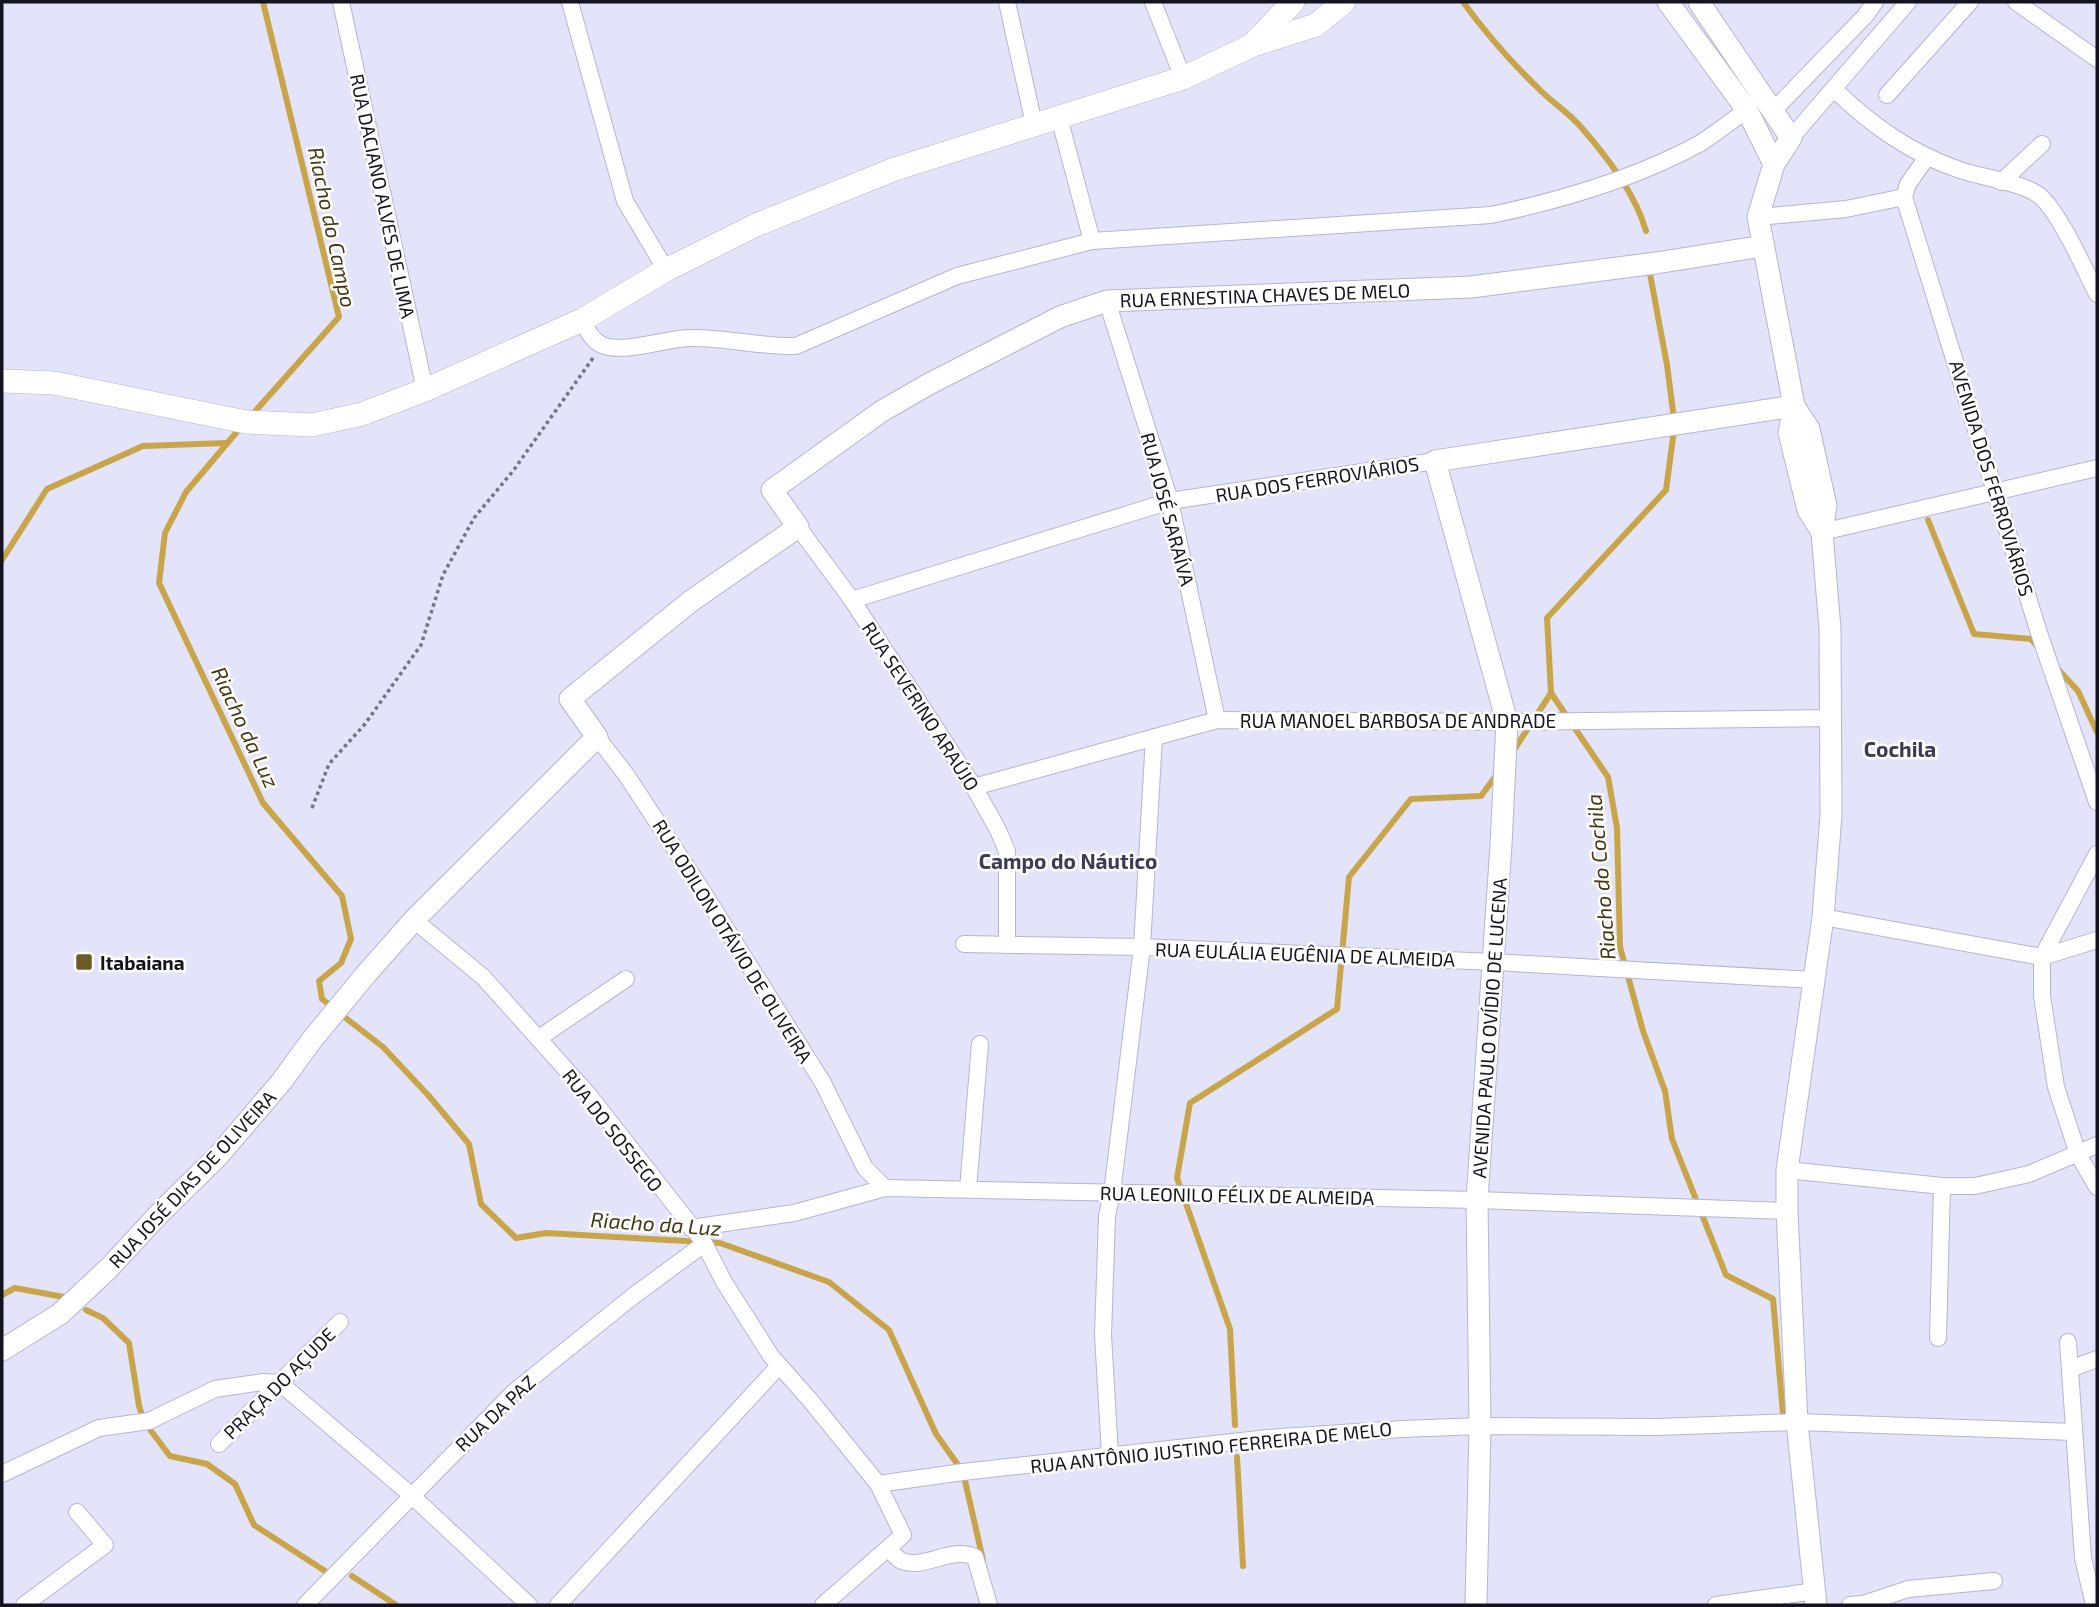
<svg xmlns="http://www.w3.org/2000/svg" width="2099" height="1607" font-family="'Exo 2',sans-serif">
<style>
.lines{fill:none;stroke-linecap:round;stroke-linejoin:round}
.stream{stroke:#c9a54a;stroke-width:6}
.minor-casing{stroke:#b4b4d7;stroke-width:18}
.tertiary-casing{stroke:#b4b4d7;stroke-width:23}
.secondary-casing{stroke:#b4b4d7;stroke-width:24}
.path{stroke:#747485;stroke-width:3.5;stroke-dasharray:3.5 3.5;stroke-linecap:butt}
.minor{stroke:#fff;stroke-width:16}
.tertiary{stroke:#fff;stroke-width:21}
.secondary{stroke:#fff;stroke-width:23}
.poi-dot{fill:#6e5a29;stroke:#fff;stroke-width:2.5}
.labels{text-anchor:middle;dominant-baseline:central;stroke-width:5;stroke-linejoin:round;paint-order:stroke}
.street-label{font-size:19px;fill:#141420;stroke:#fff}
.poi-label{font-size:19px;font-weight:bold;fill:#141420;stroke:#fff;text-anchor:start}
.water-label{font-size:21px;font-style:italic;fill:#45360f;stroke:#fff}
.neighbourhood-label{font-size:21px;font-weight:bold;fill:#3b3a57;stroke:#fff}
</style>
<rect width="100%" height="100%" fill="#e3e3f9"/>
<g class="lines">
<g class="stream">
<path d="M1463 2C1485 32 1510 61 1537 87 1550 101 1568 112 1581 127 1607 157 1635 193 1646 231"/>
<polyline points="1650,274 1667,365 1674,419"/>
<polyline points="251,416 339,317 263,2"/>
<polyline points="241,427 186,492 165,533 159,583 263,803 342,896 351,939 341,963 319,981 322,999 331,1006"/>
<polyline points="1674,430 1666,490 1547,618 1551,693 1608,777 1617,828 1620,947 1643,1031 1665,1091 1672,1139 1726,1275 1773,1299 1783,1414"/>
<polyline points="1928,520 1974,634 2031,639 2039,648"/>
<polyline points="2,560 47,489 143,446 227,443"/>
<polyline points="2056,667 2078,691 2097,732"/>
<polyline points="1512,753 1551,693"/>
<polyline points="343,1016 383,1047 429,1096 469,1144 481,1204 516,1238 546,1233 720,1243 829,1282 889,1330 936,1434 963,1472 983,1560"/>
<polyline points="2,1295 15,1288 64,1297"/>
<polyline points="86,1310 103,1318 129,1343 139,1406 145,1423 170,1456 207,1464 235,1484 254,1525 325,1571"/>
<polyline points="1235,1425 1230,1329 1177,1178 1190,1103 1337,1009 1349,877 1411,799 1481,796 1498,773"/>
<polyline points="1237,1457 1243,1566"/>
<polyline points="352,1576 396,1605"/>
</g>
<defs>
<g id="minor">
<polyline points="341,2 425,390"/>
<polyline points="570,2 625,201 666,270"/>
<polyline points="1007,2 1034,124"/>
<polyline points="1153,2 1183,78"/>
<polyline points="2016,2 2097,59"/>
<path d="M1834 89C1871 125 1910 153 1960 170 1980 177 2026 183 2041 197 2060 214 2085 270 2097 294"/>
<polyline points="1887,95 1970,2"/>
<polyline points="1773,111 1865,16 1875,2"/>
<polyline points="1059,117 1092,241"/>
<polyline points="1791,138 1908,2"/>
<polyline points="1927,157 1908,184 1904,197 2038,630 2097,802"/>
<polyline points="2001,182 2042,144"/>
<polyline points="1758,217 1846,209 1904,197"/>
<polyline points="1107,301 1170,501 1217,720"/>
<path d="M582 320C587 329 591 340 602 345 623 354 665 339 688 338 724 337 760 347 796 346L957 276 1092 241 1491 215C1563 200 1634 179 1699 144 1715 134 1731 121 1747 110"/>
<polyline points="798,527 852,600 974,787 998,830 1007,851 1007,945"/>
<polyline points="1822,532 2097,468"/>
<polyline points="852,600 1170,501 1435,461"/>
<polyline points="597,737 627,776 703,892 823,1083 865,1168 885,1188"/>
<polyline points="974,787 1217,720 1507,722 1832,718"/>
<polyline points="2097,854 2042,957 2042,996 2056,1087 2078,1154 2097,1187"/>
<polyline points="1823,917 2042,957 2097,940"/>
<polyline points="414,920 483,977 588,1094 703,1241 724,1282 771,1356 810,1400 878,1484 903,1535 823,1605"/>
<polyline points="964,944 1142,947 1494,962 1813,980"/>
<polyline points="539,1038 626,979"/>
<polyline points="1787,1170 1942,1186 1975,1186 2029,1174 2097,1145"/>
<polyline points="968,1189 980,1044"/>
<polyline points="691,1228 794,1213 885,1188 1477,1200 1787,1211"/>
<polyline points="1938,1338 1942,1186"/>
<polyline points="2068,1342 2083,1558 2094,1605"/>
<polyline points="2070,1369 2097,1359"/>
<polyline points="219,1444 340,1322"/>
<polyline points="1110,1455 1103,1335 1107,1216 1112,1193 1142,947 1154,737"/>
<polyline points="2,1474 99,1428 149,1421 215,1389 263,1382 280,1383 411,1495 529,1605"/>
<polyline points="878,1484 963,1472 1268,1438 1402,1429 1480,1426 1658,1427 1797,1422 2074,1432"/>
<path d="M889 1549C893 1553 897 1559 902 1561 923 1570 952 1546 975 1557L989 1605"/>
<polyline points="24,1605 105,1545 77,1512"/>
<polyline points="305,1605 514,1392 632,1297 704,1244"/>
<polyline points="558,1605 779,1366"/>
<polyline points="1716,1605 1815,1591"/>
<polyline points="1850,1605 1863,1604 1908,1589 1994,1581"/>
</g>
<g id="tertiary">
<polyline points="1668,2 1747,110 1774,164"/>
<polyline points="1699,2 1791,138 1774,164 1758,217 1794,406 1789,433 1808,510 1822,532 1830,629 1831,815 1823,917 1787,1170 1787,1211 1797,1422 1816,1605"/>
<polyline points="1794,406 1809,429 1826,506 1822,532"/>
<polyline points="2,1350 60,1314 110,1267 158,1215 218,1156 282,1081 311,1041 367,973 414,920 597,737 570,699 691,601 798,527 772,490 882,411 929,384 1060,317 1107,301 1471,287 1656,263 1763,246"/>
<polyline points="1476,1605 1480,1426 1477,1200 1501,845 1507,722 1435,461 1794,406"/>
</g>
<g id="secondary">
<polyline points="1255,42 1293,2"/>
<polyline points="2,381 54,383 246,422 312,425 362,414 425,390 582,320 666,270 756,225 895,169 1183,78 1253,45 1316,25 1344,2"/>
</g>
</defs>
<use href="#minor" class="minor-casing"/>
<use href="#tertiary" class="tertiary-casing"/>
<use href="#secondary" class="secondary-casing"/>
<polyline class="path" points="312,808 329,764 365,724 421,645 443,575 474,518 513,471 593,358"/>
<use href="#minor" class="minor"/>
<use href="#tertiary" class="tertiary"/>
<use href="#secondary" class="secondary"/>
</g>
<rect class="poi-dot" x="75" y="953" width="18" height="18" rx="3.5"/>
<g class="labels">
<g class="street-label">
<text transform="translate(383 196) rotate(78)">RUA DACIANO ALVES DE LIMA</text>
<text transform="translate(1265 295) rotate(-2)">RUA ERNESTINA CHAVES DE MELO</text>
<text transform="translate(1992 478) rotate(73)">AVENIDA DOS FERROVIÁRIOS</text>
<text transform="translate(1317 479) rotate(-9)">RUA DOS FERROVIÁRIOS</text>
<text transform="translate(1168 509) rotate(75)">RUA JOSÉ SARAÍVA</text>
<text transform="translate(921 706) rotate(57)">RUA SEVERINO ARAÚJO</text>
<text x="1398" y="720">RUA MANOEL BARBOSA DE ANDRADE</text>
<text transform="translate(733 941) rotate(58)">RUA ODILON OTÁVIO DE OLIVEIRA</text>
<text transform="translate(1305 954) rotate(2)">RUA EULÁLIA EUGÊNIA DE ALMEIDA</text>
<text transform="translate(1489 1028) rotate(-86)">AVENIDA PAULO OVÍDIO DE LUCENA</text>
<text transform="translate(613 1130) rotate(52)">RUA DO SOSSEGO</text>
<text transform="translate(192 1179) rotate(-47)">RUA JOSÉ DIAS DE OLIVEIRA</text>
<text transform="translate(1237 1195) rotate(1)">RUA LEONILO FÉLIX DE ALMEIDA</text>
<text transform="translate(279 1383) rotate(-45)">PRAÇA DO AÇUDE</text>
<text transform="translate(495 1413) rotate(-43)">RUA DA PAZ</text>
<text transform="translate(1211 1447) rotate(-6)">RUA ANTÔNIO JUSTINO FERREIRA DE MELO</text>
</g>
<g class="poi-label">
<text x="100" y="962">Itabaiana</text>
</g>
<g class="water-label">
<text transform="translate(333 227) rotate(78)">Riacho do Campo</text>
<text transform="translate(246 727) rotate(65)">Riacho da Luz</text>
<text transform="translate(1600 877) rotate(-95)">Riacho do Cochila</text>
<text transform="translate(656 1223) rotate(4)">Riacho da Luz</text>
</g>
<g class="neighbourhood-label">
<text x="1900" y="748">Cochila</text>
<text x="1068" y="860">Campo do Náutico</text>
</g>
</g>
<rect width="2099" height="1607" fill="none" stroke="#141420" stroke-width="7"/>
</svg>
